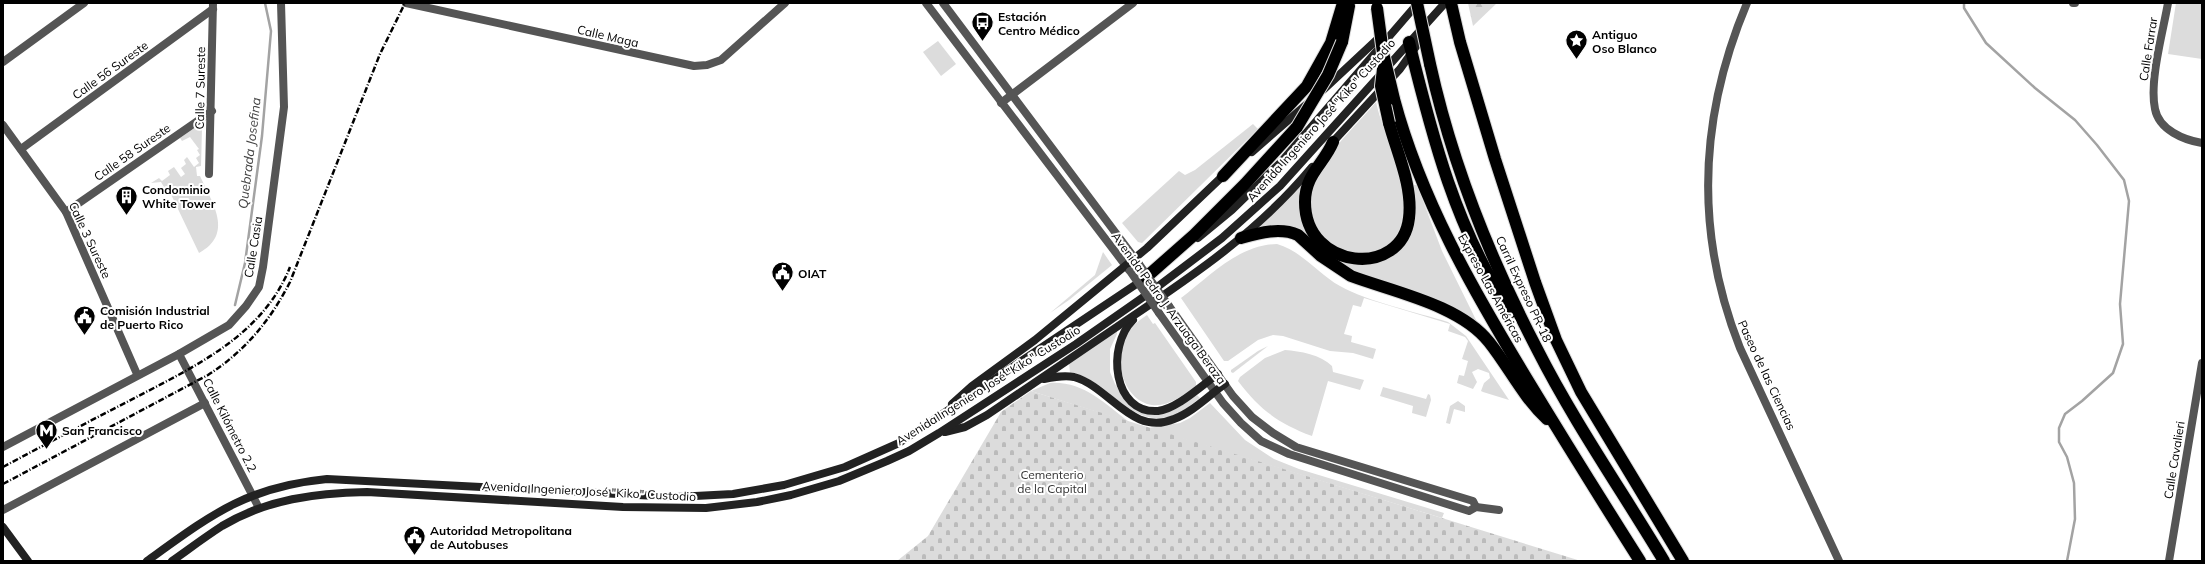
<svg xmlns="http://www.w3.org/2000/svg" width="2205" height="564" font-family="Mulish,sans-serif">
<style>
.green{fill:#dcdcdc}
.forest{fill:url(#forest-firs)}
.cemetery{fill:url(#cemetery-stones)}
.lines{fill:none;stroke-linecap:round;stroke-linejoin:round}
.stream{stroke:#a3a3a3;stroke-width:2.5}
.highway-casing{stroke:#dbdbdb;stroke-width:14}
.street{stroke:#555;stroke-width:8}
.secondary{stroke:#222;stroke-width:8}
.highway{stroke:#000;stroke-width:12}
.rail{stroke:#000;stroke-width:2.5;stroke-dasharray:6 2 1 2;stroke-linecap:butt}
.highway-bridge-casing{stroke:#dbdbdb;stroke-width:14;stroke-linecap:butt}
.street-bridge{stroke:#555;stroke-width:8}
.highway-bridge{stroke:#000;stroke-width:12}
.labels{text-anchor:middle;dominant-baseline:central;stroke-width:4;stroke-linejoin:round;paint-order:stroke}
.poi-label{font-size:12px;font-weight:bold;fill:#000;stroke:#fff;text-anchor:start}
.street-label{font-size:12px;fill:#000;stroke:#fff}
.park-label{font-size:12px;fill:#333;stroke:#fff}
.water-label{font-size:13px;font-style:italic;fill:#444;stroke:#fff}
</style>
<defs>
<pattern id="forest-firs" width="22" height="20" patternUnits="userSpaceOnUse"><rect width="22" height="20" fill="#dcdcdc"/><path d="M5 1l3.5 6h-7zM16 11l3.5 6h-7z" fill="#bbb"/></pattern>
<pattern id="cemetery-stones" width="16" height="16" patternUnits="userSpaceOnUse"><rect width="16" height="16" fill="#dcdcdc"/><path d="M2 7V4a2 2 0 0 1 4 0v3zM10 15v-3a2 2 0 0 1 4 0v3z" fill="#bbb"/></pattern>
</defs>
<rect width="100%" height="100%" fill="#fff"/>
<g class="green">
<polygon points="2176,3 2202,3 2202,59 2168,54"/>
<polygon points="938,41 956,64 941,76 923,52"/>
<path d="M1376 102C1385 142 1409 177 1402 219 1393 280 1286 253 1315 181 1327 151 1356 126 1376 102Z"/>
<polygon points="1253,124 1258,129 1142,243 1138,242 1122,223 1179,171 1185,175 1195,170"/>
<path d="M196 127 202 129 201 166 196 167 197 176H195H200C213 204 234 234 199 253L167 186 164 187 161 182 151 183 159 178 162 181 170 175 168 171 174 167 181 177 185 174 181 168 186 164 184 160 187 157 194 167 199 163 196 158 200 155 197 150 199 149 190 137 182 141 180 138Z"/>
<polygon points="1302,182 1312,234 1358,262 1406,239 1412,185 1417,185 1442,251 1478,324 1354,275 1307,239 1259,231 1258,227"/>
<path d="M1277 244C1302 251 1318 274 1340 286 1369 302 1416 312 1448 322L1466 336 1509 400 1483 392 1481 391 1484 383 1490 378 1489 373 1478 369 1472 372 1477 382 1473 389 1457 383 1459 375 1464 376 1468 361 1462 359 1468 341 1465 337 1448 331 1450 324 1364 298 1361 307 1353 305 1344 334 1352 336 1351 342 1376 349 1373 359 1353 353 1330 351 1283 336 1273 335 1258 340 1228 361H1224L1181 298C1210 276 1238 245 1277 244Z"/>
<polygon points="1103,252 1112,265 1069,300 1050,313 1095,275"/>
<path d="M1147 315 1153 324 1155 323 1196 382V386C1184 395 1168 407 1152 405 1125 401 1115 365 1123 343 1128 330 1136 322 1147 315Z"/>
<path d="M1117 331V334L1110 349V372L1115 384 1125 399 1165 413 1176 409 1197 395 1200 398C1193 403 1185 411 1177 414 1131 434 1110 378 1070 373L1069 363Z"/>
<polygon points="1268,346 1233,373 1231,372 1231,370 1258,351"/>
<path d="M1285 350C1300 351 1321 355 1332 366L1333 372 1364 380 1360 390 1328 381 1312 436C1278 423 1260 410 1238 381L1240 377 1265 358Z"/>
<path d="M1050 383C1083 381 1104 403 1129 422L1031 391Z"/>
<polygon points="1383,387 1426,399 1428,394 1430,395 1431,400 1426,417 1412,413 1413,406 1380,396"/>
<polygon points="1458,401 1465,406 1465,412 1454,409 1450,424 1446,423 1450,406"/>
<polygon points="1210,403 1245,440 1274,459 1299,469 1444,513 1442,518 1148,428 1180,423 1190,418"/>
</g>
<polygon class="forest" points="1468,3 1497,3 1473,26"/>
<polygon class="cemetery" points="1031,391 1581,561 897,561 928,536 1001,412"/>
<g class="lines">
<g class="stream">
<polyline points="1964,3 1964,8 1986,43 2035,88 2075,120 2097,145 2124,180 2129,201 2120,304 2123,344 2113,373 2082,401 2065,414 2059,428 2059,442 2067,457 2074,483 2075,519 2067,561"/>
<polyline points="235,305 245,263 262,136 271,31 265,3"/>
</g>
<defs>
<g id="highway">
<polyline points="1451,3 1460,42 1495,159 1535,282 1556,340 1581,392 1683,561"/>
<polyline points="1342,42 1349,6"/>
<path d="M1409 42C1432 136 1456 230 1511 312"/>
<path d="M1430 64C1452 164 1490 259 1537 349 1574 422 1622 491 1664 561"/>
<path d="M1394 99C1421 200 1473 290 1527 379 1564 440 1602 501 1640 561"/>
<path d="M1333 142C1324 164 1305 174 1305 202 1305 270 1402 279 1409 218 1413 186 1397 153 1389 123"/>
<polyline points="1223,176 1307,86 1331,43 1343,3"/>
<path d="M1241 238C1259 233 1280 227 1298 235L1321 256 1351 276C1394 292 1460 305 1489 342 1509 367 1523 397 1547 419"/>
<polyline points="1143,280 1194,235 1245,184 1297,127"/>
</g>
</defs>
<use href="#highway" class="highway-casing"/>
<g class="street">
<polyline points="406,3 694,66 707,65 721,60 785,3"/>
<polyline points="926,3 1129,270"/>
<polyline points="943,3 1139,264"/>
<path d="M1747 3C1699 117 1694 232 1740 348L1839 561"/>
<polyline points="2073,3 2075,3"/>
<path d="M2168 3C2163 32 2149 81 2155 109 2159 130 2184 140 2202 143"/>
<polyline points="3,62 84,3"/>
<polyline points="1001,103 1133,3"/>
<polyline points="3,125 66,212 137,374"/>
<polyline points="21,149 213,9"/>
<polyline points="209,174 213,3"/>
<polyline points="66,212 212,111"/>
<polyline points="1169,306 1233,396 1252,417 1273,433 1296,447 1473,501 1476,507"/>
<polyline points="1159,313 1223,403 1241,423 1261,441 1289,454 1469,511 1476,507 1499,510"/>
<polyline points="179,354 259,508"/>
<polyline points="3,447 179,354 229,325 246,306 259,287 263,267 284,107 281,3"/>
<polyline points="3,510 205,403"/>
<polyline points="2169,561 2202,363"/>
</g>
<g class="secondary">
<polyline points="1323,90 1383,34"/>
<polyline points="1330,145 1400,69 1425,34"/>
<polyline points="1252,152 1308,103"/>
<polyline points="1198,238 1232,210 1281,162 1418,3"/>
<path d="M1133 320C1106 347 1113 414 1158 411 1177 409 1202 385 1218 374"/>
<path d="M1044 379C1054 377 1064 375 1074 377 1110 387 1132 437 1174 419 1193 412 1209 395 1225 384"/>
<polyline points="952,404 972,386 1035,340 1147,248 1226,173"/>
<path d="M945 432 965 427 987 415C1032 384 1078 353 1124 322 1194 275 1258 232 1312 167"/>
<polyline points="3,527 28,561"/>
<path d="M147 561C211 515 246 487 327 479L676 497 733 494 784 485 845 467 899 443 1144 279"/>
<path d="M172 561C189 549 205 537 222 526 267 499 316 493 367 492L623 507 706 508 757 502 791 495 839 481 887 461 909 451 939 433 1076 344 1152 291 1222 238 1280 186 1445 3"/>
</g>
<use href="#highway" class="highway"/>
<g class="rail">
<path d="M3 467C44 445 86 423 127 402 189 369 262 338 290 267"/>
<path d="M3 484 208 375C245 351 270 321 290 282L380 54 405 3"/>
</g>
<defs>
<g id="highway-bridge">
<polyline points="1417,3 1430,64"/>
<polyline points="1377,8 1383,53 1394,99"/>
<polyline points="1383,69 1381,86 1389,123"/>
<polyline points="1297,127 1328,75 1342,42"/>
</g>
</defs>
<use href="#highway-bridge" class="highway-bridge-casing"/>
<g class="street-bridge">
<polyline points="1139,264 1169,306"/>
<polyline points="1130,271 1159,313"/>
</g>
<use href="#highway-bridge" class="highway-bridge"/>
</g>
<defs>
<symbol id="bus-pin" viewBox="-11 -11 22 30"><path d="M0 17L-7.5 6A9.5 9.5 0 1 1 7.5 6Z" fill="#000" stroke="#fff"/><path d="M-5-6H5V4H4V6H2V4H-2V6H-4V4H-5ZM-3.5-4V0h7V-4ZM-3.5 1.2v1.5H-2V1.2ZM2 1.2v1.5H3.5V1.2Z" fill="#fff"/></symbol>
<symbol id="sight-pin" viewBox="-11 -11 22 30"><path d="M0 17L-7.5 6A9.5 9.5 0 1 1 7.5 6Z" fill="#000" stroke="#fff"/><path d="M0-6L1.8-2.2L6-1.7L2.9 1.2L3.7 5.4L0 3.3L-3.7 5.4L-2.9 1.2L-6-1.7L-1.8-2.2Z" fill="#fff"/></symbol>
<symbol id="building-pin" viewBox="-11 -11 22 30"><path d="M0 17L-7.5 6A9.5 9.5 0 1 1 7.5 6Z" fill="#000" stroke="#fff"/><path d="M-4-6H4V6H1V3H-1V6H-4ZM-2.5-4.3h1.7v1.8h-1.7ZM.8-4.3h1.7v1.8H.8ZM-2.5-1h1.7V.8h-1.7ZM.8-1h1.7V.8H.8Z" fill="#fff"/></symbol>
<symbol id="civic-pin" viewBox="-11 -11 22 30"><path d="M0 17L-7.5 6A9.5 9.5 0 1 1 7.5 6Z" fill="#000" stroke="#fff"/><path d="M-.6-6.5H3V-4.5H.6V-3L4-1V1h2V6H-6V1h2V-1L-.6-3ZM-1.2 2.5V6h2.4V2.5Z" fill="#fff"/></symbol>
<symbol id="metro-pin" viewBox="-11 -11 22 30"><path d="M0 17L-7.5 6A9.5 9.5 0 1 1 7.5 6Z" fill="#000" stroke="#fff"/><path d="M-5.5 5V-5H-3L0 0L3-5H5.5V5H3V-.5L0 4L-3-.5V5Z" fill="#fff"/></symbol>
</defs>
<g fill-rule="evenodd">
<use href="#bus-pin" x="970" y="10" width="25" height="34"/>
<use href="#sight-pin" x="1564" y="28" width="25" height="34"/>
<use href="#building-pin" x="114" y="184" width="25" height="34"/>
<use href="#civic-pin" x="770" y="260" width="25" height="34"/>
<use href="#civic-pin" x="72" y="304" width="25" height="34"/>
<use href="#metro-pin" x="34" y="418" width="25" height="34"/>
<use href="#civic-pin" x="402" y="524" width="25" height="34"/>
</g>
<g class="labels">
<g class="poi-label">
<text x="998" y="16">Estación<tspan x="998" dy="14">Centro Médico</tspan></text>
<text x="1592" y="34">Antiguo<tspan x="1592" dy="14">Oso Blanco</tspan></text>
<text x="142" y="189">Condominio<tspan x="142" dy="14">White Tower</tspan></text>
<text x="798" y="273">OIAT</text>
<text x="100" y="310">Comisión Industrial<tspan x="100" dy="14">de Puerto Rico</tspan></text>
<text x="62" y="430">San Francisco</text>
<text x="430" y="530">Autoridad Metropolitana<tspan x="430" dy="14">de Autobuses</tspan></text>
</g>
<g class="street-label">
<text transform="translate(608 36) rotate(13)">Calle Maga</text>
<text transform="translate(2148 49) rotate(-81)">Calle Farrar</text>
<text transform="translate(110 70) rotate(-36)">Calle 56 Sureste</text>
<text transform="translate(200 88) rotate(-89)">Calle 7 Sureste</text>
<text transform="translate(1321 120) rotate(-48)">Avenida Ingeniero José "Kiko" Custodio</text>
<text transform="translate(132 152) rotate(-35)">Calle 58 Sureste</text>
<text transform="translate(90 240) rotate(65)">Calle 3 Sureste</text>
<text transform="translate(253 247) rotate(-81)">Calle Casia</text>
<text transform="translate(1491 288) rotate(61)">Expreso Las Américas</text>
<text transform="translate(1524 289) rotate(65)">Carril Expreso PR-18</text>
<text transform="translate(1169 308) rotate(54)">Avenida Pedro J. Arzuaga Beraza</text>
<text transform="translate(1767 375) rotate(65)">Paseo de las Ciencias</text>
<text transform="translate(988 385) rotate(-32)">Avenida Ingeniero José "Kiko" Custodio</text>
<text transform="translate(230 425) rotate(63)">Calle Kilómetro 2.2</text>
<text transform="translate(2174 460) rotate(-81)">Calle Cavalieri</text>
<text transform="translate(589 491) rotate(3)">Avenida Ingeniero José "Kiko" Custodio</text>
</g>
<g class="park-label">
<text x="1052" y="474">Cementerio<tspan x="1052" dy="14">de la Capital</tspan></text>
</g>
<g class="water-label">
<text transform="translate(249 153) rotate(-83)">Quebrada Josefina</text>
</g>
</g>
<rect width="2205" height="564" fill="none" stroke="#000000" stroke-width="8"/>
</svg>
